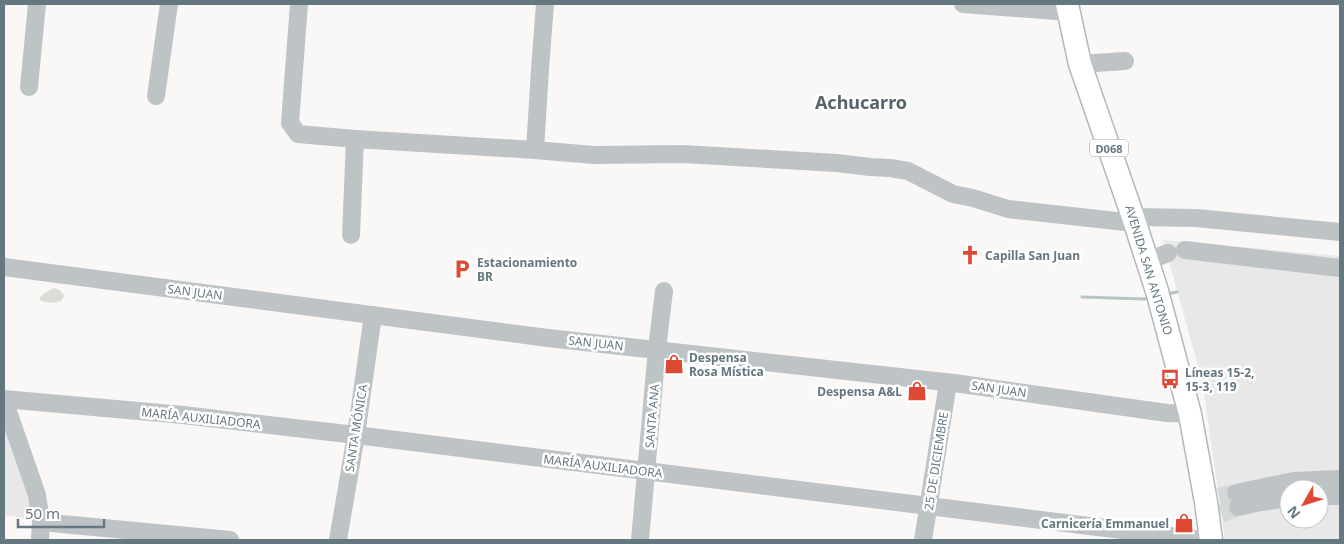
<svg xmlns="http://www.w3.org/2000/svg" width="1344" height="544" font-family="'Noto Sans',sans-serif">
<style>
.built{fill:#e7e8e7;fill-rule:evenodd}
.green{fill:#d9ddd6}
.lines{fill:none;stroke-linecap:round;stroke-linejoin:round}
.stream{stroke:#b7c4c7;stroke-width:3}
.minor-tunnel{stroke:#d4d8d8;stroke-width:18;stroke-dasharray:18 9;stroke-linecap:butt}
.major-casing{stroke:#b2b8bb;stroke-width:25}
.minor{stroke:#bec3c6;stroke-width:18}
.major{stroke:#fff;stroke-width:22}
.labels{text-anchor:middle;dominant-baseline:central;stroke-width:5;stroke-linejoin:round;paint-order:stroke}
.shield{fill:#fff;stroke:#93a0a6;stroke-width:1}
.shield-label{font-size:11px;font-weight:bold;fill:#657780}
.poi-label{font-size:12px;font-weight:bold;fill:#657780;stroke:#fff;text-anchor:start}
.street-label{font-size:12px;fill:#657780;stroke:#fff}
.district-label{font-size:18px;font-weight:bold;fill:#56646c;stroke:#fff}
</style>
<rect width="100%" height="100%" fill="#f9f8f6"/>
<g class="built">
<path d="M1163 240 1340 256V540H1225L1202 380ZM1289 489H1319V519H1289Z"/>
<polygon points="4,419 39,520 4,515"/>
</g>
<path class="green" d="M54 288C59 289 61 291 64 296L61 301C54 303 45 304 39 299 43 292 48 292 54 288Z"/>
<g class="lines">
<g class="stream">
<polyline points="1167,294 1177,292"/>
<polyline points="1082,297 1144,299 1152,297"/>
</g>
<g class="minor-tunnel">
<polyline points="1219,497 1236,493"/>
<polyline points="1221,514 1238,507"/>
</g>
<defs>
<polyline id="major" points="1067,4 1080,64 1133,217 1157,291 1180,377 1190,414 1206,502 1211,540"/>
</defs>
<use href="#major" class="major-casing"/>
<g class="minor">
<polyline points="299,4 290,123 298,134 355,139 535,150 594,155 683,154 837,163 870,167 890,168 908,171 953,194 973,198 1008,209 1134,223"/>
<polyline points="963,4 1069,12"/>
<polyline points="1080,64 1125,61"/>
<polyline points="29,87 37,4"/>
<polyline points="156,96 169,4"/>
<polyline points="535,150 540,69 545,4"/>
<polyline points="1133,217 1196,218 1340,232"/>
<polyline points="351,235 355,139"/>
<polyline points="1185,250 1340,268"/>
<polyline points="1147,261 1168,253"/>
<polyline points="4,267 548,338 954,383 1167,413 1190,414"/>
<polyline points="4,399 183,415 356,435 1202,540"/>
<polyline points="4,400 37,495 41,522 40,540"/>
<polyline points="1236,493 1294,481 1340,479"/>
<polyline points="1319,496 1340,496"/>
<polyline points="1238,507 1261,502 1289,498"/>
<polyline points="41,522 230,540"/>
<polyline points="338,540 356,435 373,315"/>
<polyline points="640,540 657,349 664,291"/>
<polyline points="923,540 948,383"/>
</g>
<use href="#major" class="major"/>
</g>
<defs>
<symbol id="church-bare" viewBox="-9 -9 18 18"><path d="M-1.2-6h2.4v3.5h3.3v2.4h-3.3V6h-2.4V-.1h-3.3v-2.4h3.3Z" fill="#dd4932" stroke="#fff" stroke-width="2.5" paint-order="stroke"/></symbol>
<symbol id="parking-bare" viewBox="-9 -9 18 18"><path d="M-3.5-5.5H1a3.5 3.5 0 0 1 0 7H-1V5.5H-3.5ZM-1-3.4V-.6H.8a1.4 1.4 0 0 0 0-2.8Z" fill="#dd4932" stroke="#fff" stroke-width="2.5" paint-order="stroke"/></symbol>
<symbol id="shop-bare" viewBox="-9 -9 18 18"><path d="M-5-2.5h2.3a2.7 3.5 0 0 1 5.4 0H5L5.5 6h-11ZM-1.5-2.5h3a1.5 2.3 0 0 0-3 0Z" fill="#dd4932" stroke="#fff" stroke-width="2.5" paint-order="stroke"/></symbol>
<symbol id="bus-bare" viewBox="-9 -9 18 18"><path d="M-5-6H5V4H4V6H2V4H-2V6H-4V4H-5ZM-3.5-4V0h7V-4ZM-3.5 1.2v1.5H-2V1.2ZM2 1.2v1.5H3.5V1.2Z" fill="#dd4932" stroke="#fff" stroke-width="2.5" paint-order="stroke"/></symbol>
</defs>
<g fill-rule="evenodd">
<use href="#church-bare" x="956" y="241" width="28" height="28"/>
<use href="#parking-bare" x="448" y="255" width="28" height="28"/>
<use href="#shop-bare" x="660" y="350" width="28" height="28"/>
<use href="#bus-bare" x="1156" y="365" width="28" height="28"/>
<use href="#shop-bare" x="903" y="377" width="28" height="28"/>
<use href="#shop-bare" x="1170" y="509" width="28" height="28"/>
</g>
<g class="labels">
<rect class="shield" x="1090" y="139.5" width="38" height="17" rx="4"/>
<g class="shield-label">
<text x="1109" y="148">D068</text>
</g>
<g class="poi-label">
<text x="985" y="255">Capilla San Juan</text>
<text x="477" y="262">Estacionamiento<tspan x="477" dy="14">BR</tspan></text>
<text x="689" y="357">Despensa<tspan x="689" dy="14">Rosa Mística</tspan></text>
<text x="1185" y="372">Líneas 15-2,<tspan x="1185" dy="14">15-3, 119</tspan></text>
<text x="902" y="391" text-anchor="end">Despensa A&amp;L</text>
<text x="1169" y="523" text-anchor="end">Carnicería Emmanuel</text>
</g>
<g class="street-label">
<text transform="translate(1149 270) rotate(73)">AVENIDA SAN ANTONIO</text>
<text transform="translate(195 292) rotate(7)">SAN JUAN</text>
<text transform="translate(596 343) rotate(6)">SAN JUAN</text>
<text transform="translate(999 389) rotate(8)">SAN JUAN</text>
<text transform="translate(652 416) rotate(-85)">SANTA ANA</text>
<text transform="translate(201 418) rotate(6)">MARÍA AUXILIADORA</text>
<text transform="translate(356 428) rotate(-81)">SANTA MÓNICA</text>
<text transform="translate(936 461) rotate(-81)">25 DE DICIEMBRE</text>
<text transform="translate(603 466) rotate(7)">MARÍA AUXILIADORA</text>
</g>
<g class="district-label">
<text x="861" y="102">Achucarro</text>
</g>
</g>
<rect width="1344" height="544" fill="none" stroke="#657780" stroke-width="10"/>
<g transform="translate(1304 504) rotate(231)"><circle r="24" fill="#ffffff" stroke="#c1c9cc"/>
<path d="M0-4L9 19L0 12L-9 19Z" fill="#dd4932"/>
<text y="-8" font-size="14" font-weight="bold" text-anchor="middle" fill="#657780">N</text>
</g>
<path d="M18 519v8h86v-8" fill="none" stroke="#657780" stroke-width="2.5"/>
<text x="25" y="519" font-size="15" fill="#657780" stroke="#ffffff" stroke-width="4" paint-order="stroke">50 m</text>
</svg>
